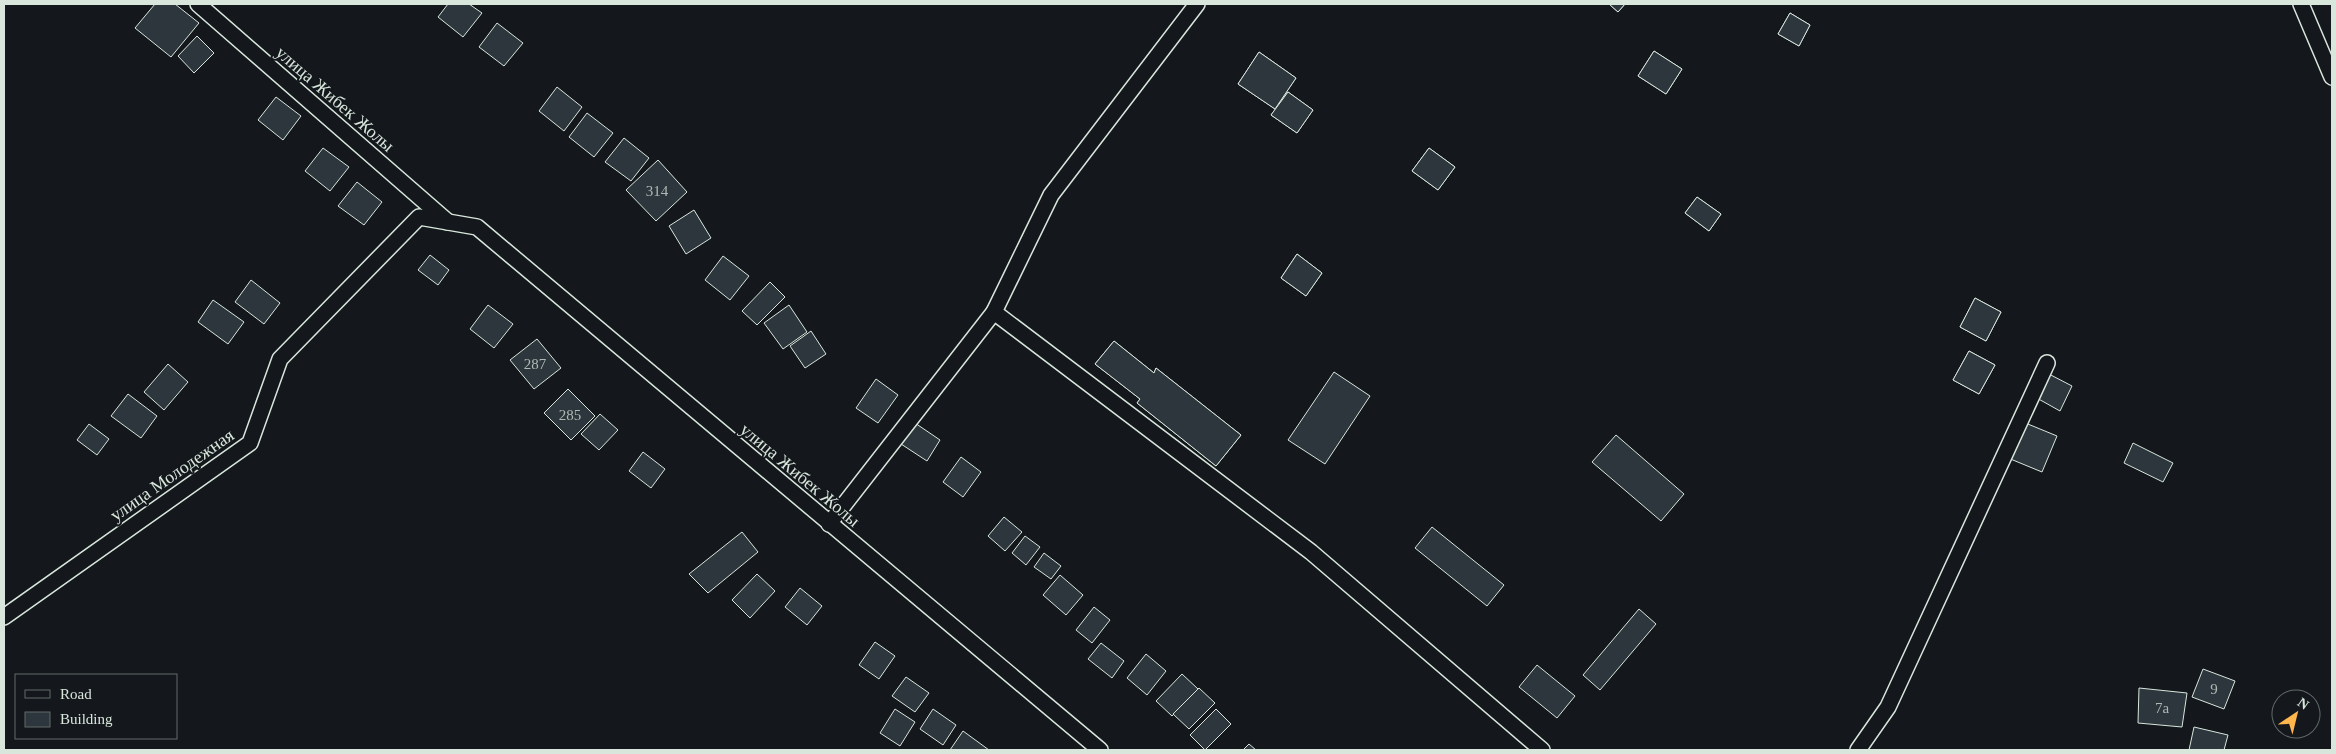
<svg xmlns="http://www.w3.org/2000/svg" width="2336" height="754" font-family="'Times New Roman',serif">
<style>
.building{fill:#2c363c;stroke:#d8e6dc}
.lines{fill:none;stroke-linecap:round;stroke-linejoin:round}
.minor-casing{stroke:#d8e6dc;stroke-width:18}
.minor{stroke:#14181c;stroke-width:15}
.labels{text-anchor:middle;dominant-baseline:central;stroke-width:4;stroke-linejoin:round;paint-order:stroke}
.number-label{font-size:15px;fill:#adbab4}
.street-label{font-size:18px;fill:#d8e6dc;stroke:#14181c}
</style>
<rect width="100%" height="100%" fill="#14181c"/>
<g class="building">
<polygon points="155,4 175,4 199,23 171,57 135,28"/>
<polygon points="448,4 469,4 482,13 463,37 438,17"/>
<polygon points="1609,4 1625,4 1618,12"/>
<polygon points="1609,4 1625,4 1618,12"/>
<polygon points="1790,13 1810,25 1799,46 1778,34"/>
<polygon points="1790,13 1810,25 1799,46 1778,34"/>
<polygon points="497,23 523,43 504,66 479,47"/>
<polygon points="197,36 214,53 194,73 178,56"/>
<polygon points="1654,51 1682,69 1666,94 1638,76"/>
<polygon points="1654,51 1682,69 1666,94 1638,76"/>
<polygon points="1259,52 1296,78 1275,109 1238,84"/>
<polygon points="1259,52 1296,78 1275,109 1238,84"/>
<polygon points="557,87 582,107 564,131 539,111"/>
<polygon points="1288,92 1313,110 1297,133 1271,115"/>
<polygon points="1288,92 1313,110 1297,133 1271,115"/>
<polygon points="276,97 301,116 283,140 258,120"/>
<polygon points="587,113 613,133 594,157 569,137"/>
<polygon points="624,138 649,158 631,181 605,162"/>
<polygon points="323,148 349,167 330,191 305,171"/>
<polygon points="1429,148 1455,167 1438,190 1412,171"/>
<polygon points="1429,148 1455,167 1438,190 1412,171"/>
<polygon points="658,160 687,192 656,221 626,190"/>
<polygon points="357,182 382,202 364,225 338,206"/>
<polygon points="1697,197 1721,214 1709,231 1685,213"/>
<polygon points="1697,197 1721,214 1709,231 1685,213"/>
<polygon points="694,210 711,238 686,254 669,226"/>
<polygon points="1297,254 1322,273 1306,296 1281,278"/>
<polygon points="1297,254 1322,273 1306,296 1281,278"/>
<polygon points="430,255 449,270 438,285 418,270"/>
<polygon points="723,256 749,276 730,300 705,280"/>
<polygon points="251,280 280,303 264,324 235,302"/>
<polygon points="770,282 785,297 757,325 742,311"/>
<polygon points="1975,298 2001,312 1986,341 1960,327"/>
<polygon points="1975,298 2001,312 1986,341 1960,327"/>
<polygon points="213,300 244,322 228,344 198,322"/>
<polygon points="488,305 513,324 494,348 470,329"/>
<polygon points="789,305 807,332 783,349 764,323"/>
<polygon points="811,331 826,354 805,368 790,346"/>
<polygon points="537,339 561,368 534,389 510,360"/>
<polygon points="1114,341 1154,373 1156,368 1241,435 1216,466 1137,403 1140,399 1095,364"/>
<polygon points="1114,341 1154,373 1156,368 1241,435 1216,466 1137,403 1140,399 1095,364"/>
<polygon points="1969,351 1995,365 1979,394 1953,380"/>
<polygon points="1969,351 1995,365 1979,394 1953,380"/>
<polygon points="168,364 188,382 164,410 144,392"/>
<polygon points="1334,372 1370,396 1325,464 1288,440"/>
<polygon points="2047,373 2072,386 2060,411 2035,397"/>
<polygon points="876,379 898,395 878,423 856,408"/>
<polygon points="568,389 595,416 571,440 544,413"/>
<polygon points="128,394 157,416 141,438 111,416"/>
<polygon points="600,414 618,430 599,450 581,434"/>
<polygon points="2023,422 2057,436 2042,472 2008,458"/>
<polygon points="915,423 940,440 927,461 901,444"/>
<polygon points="89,424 109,439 97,455 77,440"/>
<polygon points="1616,435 1684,494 1661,521 1592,462"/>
<polygon points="2133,443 2173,463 2163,482 2124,463"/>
<polygon points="643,452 665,469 651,488 629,471"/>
<polygon points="961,457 981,472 963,497 943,482"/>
<polygon points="1004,517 1022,532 1005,551 988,536"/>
<polygon points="1432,527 1504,585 1487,606 1415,548"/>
<polygon points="742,532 758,552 708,593 689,574"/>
<polygon points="1025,536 1040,547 1026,565 1012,553"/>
<polygon points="1044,553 1061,566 1051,579 1034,567"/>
<polygon points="757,574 775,591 750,618 732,600"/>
<polygon points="1060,575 1083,595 1066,615 1043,595"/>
<polygon points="800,588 822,606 807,625 785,607"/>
<polygon points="1094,607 1110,620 1092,643 1076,630"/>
<polygon points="1639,609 1656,624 1600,690 1583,675"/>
<polygon points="875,642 895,656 879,679 859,665"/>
<polygon points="1101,643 1124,661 1112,678 1088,659"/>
<polygon points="1146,654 1166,671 1147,695 1127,678"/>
<polygon points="1537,665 1575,696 1557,718 1519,687"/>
<polygon points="2203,669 2235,681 2224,709 2192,697"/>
<polygon points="1182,674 1198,689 1172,716 1156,701"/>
<polygon points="906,677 929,693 915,712 892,696"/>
<polygon points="1199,688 1215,703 1189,729 1173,714"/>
<polygon points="2139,688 2187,693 2182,727 2138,723"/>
<polygon points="895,709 915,722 900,746 880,733"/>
<polygon points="933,709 956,725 943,745 920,729"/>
<polygon points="1216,709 1231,724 1205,750 1190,735"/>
<polygon points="2194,727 2228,735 2224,750 2189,750"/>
<polygon points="963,731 989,750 950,750"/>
<polygon points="1249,744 1256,750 1243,750"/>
</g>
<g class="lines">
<defs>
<g id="minor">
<polyline points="198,4 448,222"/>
<polyline points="2301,4 2332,77"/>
<polyline points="994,312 1311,552 1542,750"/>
<polyline points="829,524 994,312 1051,195 1197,4"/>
<polyline points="4,617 250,443 280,359 419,217 477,227 1100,750"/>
<polyline points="1858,750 1888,707 2047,363"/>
</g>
</defs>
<use href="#minor" class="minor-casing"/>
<use href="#minor" class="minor"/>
</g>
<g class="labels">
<g class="number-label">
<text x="657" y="191">314</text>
<text x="535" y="364">287</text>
<text x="570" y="415">285</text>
<text x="2214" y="689">9</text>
<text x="2162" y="708">7а</text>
</g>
<g class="street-label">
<text transform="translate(335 99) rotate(41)">улица Жибек Жолы</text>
<text transform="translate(172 475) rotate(-35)">улица Молодежная</text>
<text transform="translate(800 475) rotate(40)">улица Жибек Жолы</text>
</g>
</g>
<rect width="2336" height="754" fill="none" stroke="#d8e6dc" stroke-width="10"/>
<rect x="15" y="674" width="162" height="65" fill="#14181c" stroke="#626a69"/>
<rect x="25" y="690" width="25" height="8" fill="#14181c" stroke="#626a69"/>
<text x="60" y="699" font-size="15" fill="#d8e6dc">Road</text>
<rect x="25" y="712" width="25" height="15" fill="#2c363c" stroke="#626a69"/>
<text x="60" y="724" font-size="15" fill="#d8e6dc">Building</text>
<g transform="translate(2296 714) rotate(35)"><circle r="24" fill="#14181c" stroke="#626a69"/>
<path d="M0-4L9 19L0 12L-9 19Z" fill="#ffb74d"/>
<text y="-8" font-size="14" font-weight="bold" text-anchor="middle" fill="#d8e6dc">N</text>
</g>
</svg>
